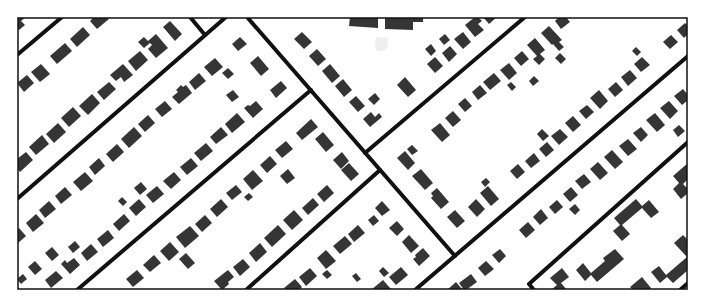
<svg xmlns="http://www.w3.org/2000/svg" width="705" height="307" font-family="'DejaVu Sans',sans-serif">
<style>
.green{fill:#eee}
.building{fill:#353535}
.lines{fill:none;stroke-linecap:round;stroke-linejoin:round}
.minor{stroke:#111;stroke-width:4}
.neatline{fill:none;stroke:#111;stroke-width:1.5}
</style>
<rect width="100%" height="100%" fill="#fff"/>
<polygon class="green" points="376,37 388,38 387,48 383,51 377,51 375,45"/>
<g class="building">
<polygon points="17,17 26,17 21,21 25,25 19,30 17,27"/>
<polygon points="94,17 106,17 109,19 97,29 90,21"/>
<polygon points="350,17 378,17 378,28 349,26"/>
<polygon points="385,17 412,18 412,17 423,17 423,22 413,22 413,30 385,29"/>
<polygon points="475,17 478,17 482,21 478,24 484,30 475,37 465,25"/>
<polygon points="483,17 497,17 489,24"/>
<polygon points="559,17 566,17 570,22 561,29 555,21"/>
<polygon points="170,21 182,34 175,41 163,27"/>
<polygon points="685,23 688,26 688,34 684,38 677,30"/>
<polygon points="549,26 562,40 559,42 564,47 559,51 553,44 552,45 541,33"/>
<polygon points="83,27 90,35 77,47 70,39"/>
<polygon points="302,32 312,42 304,49 294,39"/>
<polygon points="463,32 471,42 463,49 454,39"/>
<polygon points="156,34 168,48 156,58 148,49 152,45 150,43 144,48 138,42 144,37 148,41"/>
<polygon points="445,34 450,40 444,45 439,39"/>
<polygon points="671,35 678,42 670,49 663,42"/>
<polygon points="240,37 247,44 238,51 232,44"/>
<polygon points="535,38 545,50 540,54 545,59 539,65 533,59 537,56 527,45"/>
<polygon points="65,43 72,51 57,64 50,56"/>
<polygon points="431,44 436,51 431,56 425,49"/>
<polygon points="450,46 457,54 449,62 442,53"/>
<polygon points="636,47 641,52 637,56 632,51"/>
<polygon points="317,49 326,59 318,66 309,56"/>
<polygon points="140,51 148,60 136,71 128,61"/>
<polygon points="522,51 529,59 521,66 514,58"/>
<polygon points="560,53 566,59 561,64 555,58"/>
<polygon points="258,56 269,69 261,76 250,63"/>
<polygon points="435,57 443,66 435,73 427,64"/>
<polygon points="642,57 650,65 641,72 634,64"/>
<polygon points="215,58 223,67 212,76 204,67"/>
<polygon points="509,63 517,73 509,80 500,70"/>
<polygon points="41,64 50,74 40,82 31,72"/>
<polygon points="123,64 133,75 124,82 121,77 116,81 110,75"/>
<polygon points="330,64 340,76 332,83 322,71"/>
<polygon points="228,68 234,74 228,79 222,73"/>
<polygon points="630,70 637,78 628,86 621,77"/>
<polygon points="199,73 206,81 195,90 189,82"/>
<polygon points="494,73 501,81 490,90 483,82"/>
<polygon points="27,75 34,83 24,92 17,83"/>
<polygon points="534,76 539,81 533,86 529,81"/>
<polygon points="405,77 416,90 408,97 397,85"/>
<polygon points="343,79 352,90 344,97 335,86"/>
<polygon points="281,81 287,88 276,98 270,90"/>
<polygon points="109,82 116,89 104,100 97,92"/>
<polygon points="511,82 516,87 512,91 507,85"/>
<polygon points="616,82 623,90 615,97 608,89"/>
<polygon points="181,85 183,87 186,85 192,93 179,104 172,97 178,92 176,90"/>
<polygon points="480,85 487,93 478,100 472,92"/>
<polygon points="683,89 688,95 688,100 682,105 674,96"/>
<polygon points="233,90 239,97 232,102 226,95"/>
<polygon points="599,90 608,101 600,109 590,98"/>
<polygon points="375,93 380,99 374,105 368,99"/>
<polygon points="92,94 100,103 88,115 79,106"/>
<polygon points="356,96 365,106 358,112 349,102"/>
<polygon points="465,98 472,106 465,112 458,104"/>
<polygon points="165,101 172,109 162,117 155,109"/>
<polygon points="256,101 263,109 253,118 244,108 248,105 250,106"/>
<polygon points="669,101 678,111 670,119 660,108"/>
<polygon points="587,105 594,112 586,119 579,111"/>
<polygon points="73,107 81,116 69,127 61,118"/>
<polygon points="453,111 461,120 453,127 445,118"/>
<polygon points="371,112 375,117 379,113 382,117 370,127 363,119"/>
<polygon points="237,113 245,122 232,133 225,124"/>
<polygon points="655,113 665,125 657,132 646,120"/>
<polygon points="148,115 155,123 145,132 138,124"/>
<polygon points="573,116 581,125 573,132 565,123"/>
<polygon points="311,119 318,127 302,140 296,133"/>
<polygon points="58,123 66,132 54,143 46,134"/>
<polygon points="440,123 450,135 442,142 431,130"/>
<polygon points="679,125 685,131 678,137 673,130"/>
<polygon points="134,127 142,136 129,148 121,139"/>
<polygon points="221,127 228,135 216,144 210,137"/>
<polygon points="641,127 648,135 641,142 633,133"/>
<polygon points="542,129 549,136 543,141 537,134"/>
<polygon points="560,129 568,137 559,145 551,136"/>
<polygon points="323,132 334,145 326,152 315,139"/>
<polygon points="42,135 49,144 36,155 29,147"/>
<polygon points="628,139 637,149 628,156 619,146"/>
<polygon points="286,141 293,149 282,158 275,150"/>
<polygon points="547,142 554,150 546,157 539,149"/>
<polygon points="206,143 213,151 201,161 194,153"/>
<polygon points="117,144 124,152 113,162 106,154"/>
<polygon points="412,145 418,151 412,155 407,149"/>
<polygon points="612,150 623,162 615,169 604,157"/>
<polygon points="405,151 415,163 408,170 397,158"/>
<polygon points="26,152 33,160 20,172 17,168 17,159"/>
<polygon points="342,152 349,161 341,169 333,160"/>
<polygon points="534,153 540,161 531,168 525,161"/>
<polygon points="270,156 277,164 267,173 260,165"/>
<polygon points="99,158 105,166 95,175 89,167"/>
<polygon points="191,158 198,166 187,175 180,167"/>
<polygon points="598,162 608,173 600,180 590,169"/>
<polygon points="349,163 359,174 351,181 341,170"/>
<polygon points="688,163 688,179 683,184 688,189 688,193 681,199 673,189 679,183 673,176"/>
<polygon points="518,164 525,172 517,179 510,171"/>
<polygon points="288,169 295,178 287,184 280,176"/>
<polygon points="421,169 433,183 425,190 412,176"/>
<polygon points="253,170 263,181 252,190 243,179"/>
<polygon points="85,172 93,181 81,191 73,182"/>
<polygon points="174,172 181,180 171,189 163,181"/>
<polygon points="584,174 591,182 582,189 575,181"/>
<polygon points="486,178 490,182 485,187 481,182"/>
<polygon points="141,182 147,189 140,195 134,188"/>
<polygon points="236,185 242,192 232,200 226,193"/>
<polygon points="327,185 334,193 324,202 317,194"/>
<polygon points="157,186 164,194 153,203 146,195"/>
<polygon points="488,186 499,199 491,206 480,193"/>
<polygon points="65,187 72,195 61,204 55,196"/>
<polygon points="571,187 578,195 570,202 563,194"/>
<polygon points="437,188 449,202 441,209 431,198 433,196 431,193"/>
<polygon points="249,193 253,197 248,201 244,197"/>
<polygon points="122,197 127,202 123,206 118,201"/>
<polygon points="313,198 319,205 308,215 302,208"/>
<polygon points="139,199 146,207 136,216 129,208"/>
<polygon points="221,199 228,207 217,217 210,209"/>
<polygon points="476,199 485,209 477,217 468,207"/>
<polygon points="636,199 642,206 649,200 659,212 651,218 642,208 622,225 630,234 622,241 613,231 620,225 614,218"/>
<polygon points="557,200 563,207 555,214 549,207"/>
<polygon points="49,201 56,209 45,218 39,210"/>
<polygon points="382,201 390,210 382,216 375,208"/>
<polygon points="575,204 580,210 575,215 569,209"/>
<polygon points="541,209 548,218 540,225 533,217"/>
<polygon points="294,210 303,220 292,230 283,220"/>
<polygon points="455,210 465,221 457,228 447,217"/>
<polygon points="36,214 44,223 33,232 26,223"/>
<polygon points="124,214 130,221 119,231 113,224"/>
<polygon points="205,215 212,223 202,232 195,224"/>
<polygon points="374,215 379,221 373,226 368,220"/>
<polygon points="397,221 404,229 397,236 389,228"/>
<polygon points="528,222 535,230 526,238 519,230"/>
<polygon points="278,225 286,234 272,247 264,238"/>
<polygon points="358,225 365,233 354,242 348,234"/>
<polygon points="190,226 199,236 185,248 176,237"/>
<polygon points="19,228 26,236 17,244 17,230"/>
<polygon points="108,230 114,238 103,247 97,239"/>
<polygon points="409,235 419,246 411,253 402,242"/>
<polygon points="683,235 688,240 688,270 673,283 667,277 660,283 651,272 659,266 666,275 687,257 674,243"/>
<polygon points="345,236 352,244 340,254 333,246"/>
<polygon points="75,241 80,247 73,253 68,247"/>
<polygon points="170,242 179,252 169,261 160,251"/>
<polygon points="260,243 267,252 256,262 249,253"/>
<polygon points="91,244 98,252 87,261 81,253"/>
<polygon points="52,247 59,255 52,261 45,253"/>
<polygon points="423,248 430,256 419,266 413,259 416,257 415,255"/>
<polygon points="500,249 506,256 499,263 492,255"/>
<polygon points="615,249 624,259 597,282 591,275 585,281 576,270 583,263 591,273 605,261 603,258"/>
<polygon points="326,250 336,261 326,269 317,258"/>
<polygon points="186,253 195,263 188,269 179,259"/>
<polygon points="154,255 161,263 150,272 143,265"/>
<polygon points="74,258 80,265 70,274 61,264 65,260 67,263"/>
<polygon points="243,259 250,267 240,276 233,267"/>
<polygon points="35,261 42,269 35,275 28,267"/>
<polygon points="486,261 494,269 485,276 478,268"/>
<polygon points="383,267 389,273 384,277 379,271"/>
<polygon points="401,267 408,275 396,285 389,277"/>
<polygon points="310,268 317,276 306,286 299,277"/>
<polygon points="562,268 569,277 561,283 567,290 551,290 557,285 550,278"/>
<polygon points="137,270 144,278 133,287 126,279"/>
<polygon points="228,270 234,277 228,282 229,284 222,290 214,281"/>
<polygon points="327,270 332,275 327,279 322,274"/>
<polygon points="56,271 63,278 51,288 45,280"/>
<polygon points="356,273 361,279 357,282 352,276"/>
<polygon points="23,274 27,279 21,284 17,279"/>
<polygon points="471,274 477,282 466,290 464,290 459,283"/>
<polygon points="642,277 651,288 649,290 633,290 630,287"/>
<polygon points="295,279 302,287 299,290 286,290 284,288"/>
<polygon points="383,280 391,289 371,290"/>
<polygon points="456,282 462,289 447,290"/>
</g>
<g class="lines">
<g class="minor">
<polyline points="190,17 205,35"/>
<polyline points="247,17 455,256"/>
<polyline points="17,55 62,17"/>
<polyline points="365,153 525,17"/>
<polyline points="17,199 226,17"/>
<polyline points="77,290 311,90"/>
<polyline points="246,290 380,170"/>
<polyline points="415,290 688,56"/>
<polyline points="534,290 529,284 688,142"/>
<polyline points="680,290 688,283"/>
</g>
</g>
<rect width="705" height="307" fill="none" stroke="#ffffff" stroke-width="36"/>
<rect x="18" y="18" width="669" height="271" class="neatline"/>
</svg>
